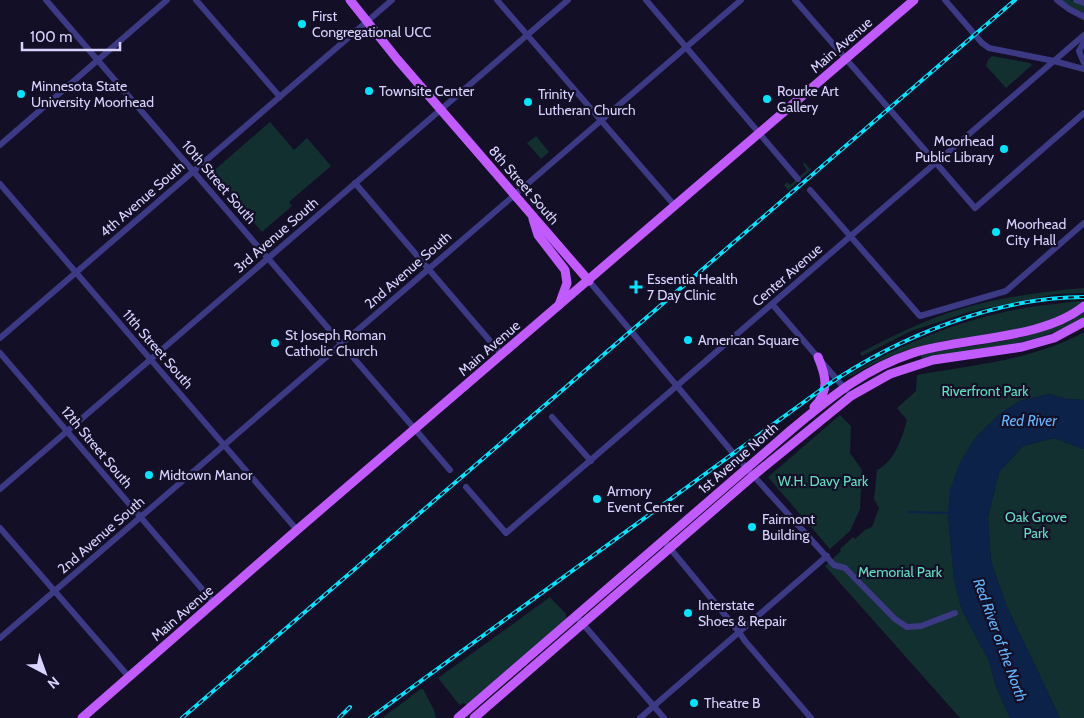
<svg xmlns="http://www.w3.org/2000/svg" width="1084" height="718" font-family="Cabin,sans-serif">
<style>
.green{fill:#12302f}
.water{fill:#0c2248}
.lines{fill:none;stroke-linecap:round;stroke-linejoin:round}
.stream{stroke:#0c2248;stroke-width:2}
.minor{stroke:#3d3a85;stroke-width:6}
.major{stroke:#c25bff;stroke-width:9}
.rail-casing{stroke:#00e5ff;stroke-width:4}
.rail{stroke:#130f26;stroke-width:2;stroke-dasharray:5.5;stroke-linecap:butt}
.poi-dot{fill:#00e5ff;stroke:#130f26;stroke-width:2}
.labels{text-anchor:middle;dominant-baseline:central;stroke-width:4.5;stroke-linejoin:round;paint-order:stroke}
.poi-label{font-size:14px;fill:#d9d4ff;stroke:#130f26;text-anchor:start}
.street-label{font-size:14px;fill:#d9d4ff;stroke:#130f26}
.park-label{font-size:14px;fill:#5fe0c0;stroke:#130f26}
.water-label{font-size:15px;font-style:italic;fill:#62b6ff;stroke:#130f26}
</style>
<rect width="100%" height="100%" fill="#130f26"/>
<g class="green">
<polygon points="1060,0 1070,0 1084,5 1084,15"/>
<polygon points="992,56 1030,63 1032,65 1006,88 986,66 988,60"/>
<polygon points="270,122 294,150 307,138 331,166 289,202 292,206 262,232 211,173"/>
<polygon points="536,136 549,152 541,159 527,143"/>
<polygon points="804,162 811,170 788,190 784,185 787,182 790,185 807,170 803,164"/>
<path d="M1084 288V293L1056 294 972 311 911 331 862 356 860 353C888 338 917 324 948 313 991 298 1039 292 1084 288Z"/>
<path d="M1083 301C1041 336 981 332 930 344 901 350 875 362 849 377L848 376C909 339 975 314 1045 305 1058 304 1071 301 1083 301Z"/>
<path d="M1084 311V317C1036 348 977 347 922 360L921 355 934 352C986 343 1038 341 1084 311Z"/>
<path d="M1084 332V400L1067 399 1049 394 1020 401 1000 414 975 438 948 513 954 580 962 610 989 661 997 689 1010 718H960L825 566 841 551 840 549 853 537 855 539 865 530 872 527 879 508 874 499 877 470C895 461 902 438 907 420L897 408 916 391 917 375C973 365 1034 360 1084 332Z"/>
<polygon points="840,415 851,426 850,453 862,470 860,509 850,531 830,549 768,477"/>
<polygon points="1054,438 1084,449 1084,718 1060,718 1006,605 991,562 988,517 999,472 1023,446"/>
<polygon points="550,597 566,614 566,619 467,705 463,703 460,705 458,703 438,678"/>
<polygon points="421,689 423,689 434,710 436,718 382,718"/>
</g>
<polygon class="water" points="1049,394 1067,399 1084,400 1084,449 1054,438 1023,446 999,472 988,517 991,562 1006,605 1060,718 1010,718 997,689 989,661 962,610 954,580 948,513 950,490 960,462 975,438 1000,414 1020,401"/>
<g class="lines">
<polyline class="stream" points="909,512 950,513"/>
<g class="minor">
<polyline points="46,0 450,470"/>
<polyline points="196,0 280,97"/>
<polyline points="497,0 675,206"/>
<polyline points="646,0 798,179"/>
<polyline points="795,0 975,208 1084,113"/>
<polyline points="945,0 982,43 989,48 1054,61 1084,69"/>
<polyline points="1057,0 1069,9 1084,17"/>
<polyline points="1076,0 1084,3"/>
<polyline points="1084,42 1079,51 1084,63"/>
<polyline points="0,145 167,0"/>
<polyline points="355,183 502,355"/>
<polyline points="0,184 297,530"/>
<polyline points="810,190 920,316 1006,291 1084,223"/>
<polyline points="589,281 733,453 834,565 845,568 895,619 907,627 921,626 955,613"/>
<polyline points="772,304 846,390"/>
<polyline points="0,338 392,0"/>
<polyline points="0,353 214,603"/>
<polyline points="552,417 591,461"/>
<polyline points="466,487 506,533 1084,35"/>
<polyline points="0,489 568,0"/>
<polyline points="0,528 129,677"/>
<polyline points="664,541 739,632 745,641 811,718"/>
<polyline points="576,616 664,718"/>
<polyline points="0,638 741,0"/>
<polyline points="640,718 827,556"/>
</g>
<g class="major">
<polyline points="350,0 397,59 589,281"/>
<polyline points="533,219 538,235 565,270 567,283 559,305"/>
<path d="M814 407C830 391 826 376 818 357"/>
<polyline points="82,718 297,530 914,0"/>
<path d="M458 718 791 430C830 398 864 369 913 353 963 337 1043 340 1084 306"/>
<polyline points="474,718 754,475 851,396 890,374 933,360 1022,347 1054,338 1084,322"/>
</g>
<defs>
<g id="rail">
<polyline points="182,718 1015,0"/>
<polyline points="339,718 350,707"/>
<path d="M370 718 826 386C898 337 996 297 1084 297"/>
</g>
</defs>
<use href="#rail" class="rail-casing"/>
<use href="#rail" class="rail"/>
</g>
<g class="poi-dot">
<circle cx="302" cy="24" r="5"/>
<circle cx="369" cy="91" r="5"/>
<circle cx="21" cy="94" r="5"/>
<circle cx="767" cy="99" r="5"/>
<circle cx="528" cy="102" r="5"/>
<circle cx="1004" cy="149" r="5"/>
<circle cx="996" cy="232" r="5"/>
<path d="M633.5 279.5h5v5h5v5h-5v5h-5v-5h-5v-5h5z"/>
<circle cx="688" cy="340" r="5"/>
<circle cx="275" cy="343" r="5"/>
<circle cx="149" cy="475" r="5"/>
<circle cx="597" cy="499" r="5"/>
<circle cx="752" cy="527" r="5"/>
<circle cx="688" cy="613" r="5"/>
<circle cx="694" cy="703" r="5"/>
</g>
<g class="labels">
<g class="poi-label">
<text x="312" y="16">First<tspan x="312" dy="16">Congregational UCC</tspan></text>
<text x="31" y="86">Minnesota State<tspan x="31" dy="16">University Moorhead</tspan></text>
<text x="379" y="91">Townsite Center</text>
<text x="777" y="91">Rourke Art<tspan x="777" dy="16">Gallery</tspan></text>
<text x="538" y="94">Trinity<tspan x="538" dy="16">Lutheran Church</tspan></text>
<text x="994" y="141" text-anchor="end">Moorhead<tspan x="994" dy="16">Public Library</tspan></text>
<text x="1006" y="224">Moorhead<tspan x="1006" dy="16">City Hall</tspan></text>
<text x="647" y="279">Essentia Health<tspan x="647" dy="16">7 Day Clinic</tspan></text>
<text x="285" y="335">St Joseph Roman<tspan x="285" dy="16">Catholic Church</tspan></text>
<text x="698" y="340">American Square</text>
<text x="159" y="475">Midtown Manor</text>
<text x="607" y="491">Armory<tspan x="607" dy="16">Event Center</tspan></text>
<text x="762" y="519">Fairmont<tspan x="762" dy="16">Building</tspan></text>
<text x="698" y="605">Interstate<tspan x="698" dy="16">Shoes &amp; Repair</tspan></text>
<text x="704" y="703">Theatre B</text>
</g>
<g class="street-label">
<text transform="translate(841 45) rotate(-41)">Main Avenue</text>
<text transform="translate(219 182) rotate(49)">10th Street South</text>
<text transform="translate(524 185) rotate(49)">8th Street South</text>
<text transform="translate(142 199) rotate(-41)">4th Avenue South</text>
<text transform="translate(276 235) rotate(-41)">3rd Avenue South</text>
<text transform="translate(408 270) rotate(-41)">2nd Avenue South</text>
<text transform="translate(787 275) rotate(-41)">Center Avenue</text>
<text transform="translate(489 348) rotate(-41)">Main Avenue</text>
<text transform="translate(158 349) rotate(49)">11th Street South</text>
<text transform="translate(97 447) rotate(50)">12th Street South</text>
<text transform="translate(738 458) rotate(-41)">1st Avenue North</text>
<text transform="translate(101 535) rotate(-41)">2nd Avenue South</text>
<text transform="translate(182 613) rotate(-41)">Main Avenue</text>
</g>
<g class="park-label">
<text x="985" y="391">Riverfront Park</text>
<text x="823" y="481">W.H. Davy Park</text>
<text x="1036" y="517">Oak Grove<tspan x="1036" dy="16">Park</tspan></text>
<text x="900" y="572">Memorial Park</text>
</g>
<g class="water-label">
<text x="1029" y="421">Red River</text>
<text transform="translate(1000 640) rotate(70)">Red River of the North</text>
</g>
</g>
<g transform="translate(45 673) rotate(139)" stroke="#130f26" stroke-width="4" paint-order="stroke">
<path d="M0-4L9 19L0 12L-9 19Z" fill="#d9d4ff"/>
<text y="-8" font-size="14" font-weight="bold" text-anchor="middle" fill="#d9d4ff">N</text>
</g>
<path d="M22 42v8h98v-8" fill="none" stroke="#d9d4ff" stroke-width="2.5"/>
<text x="30" y="42" font-size="15" fill="#d9d4ff" stroke="#130f26" stroke-width="4" paint-order="stroke">100 m</text>
</svg>
